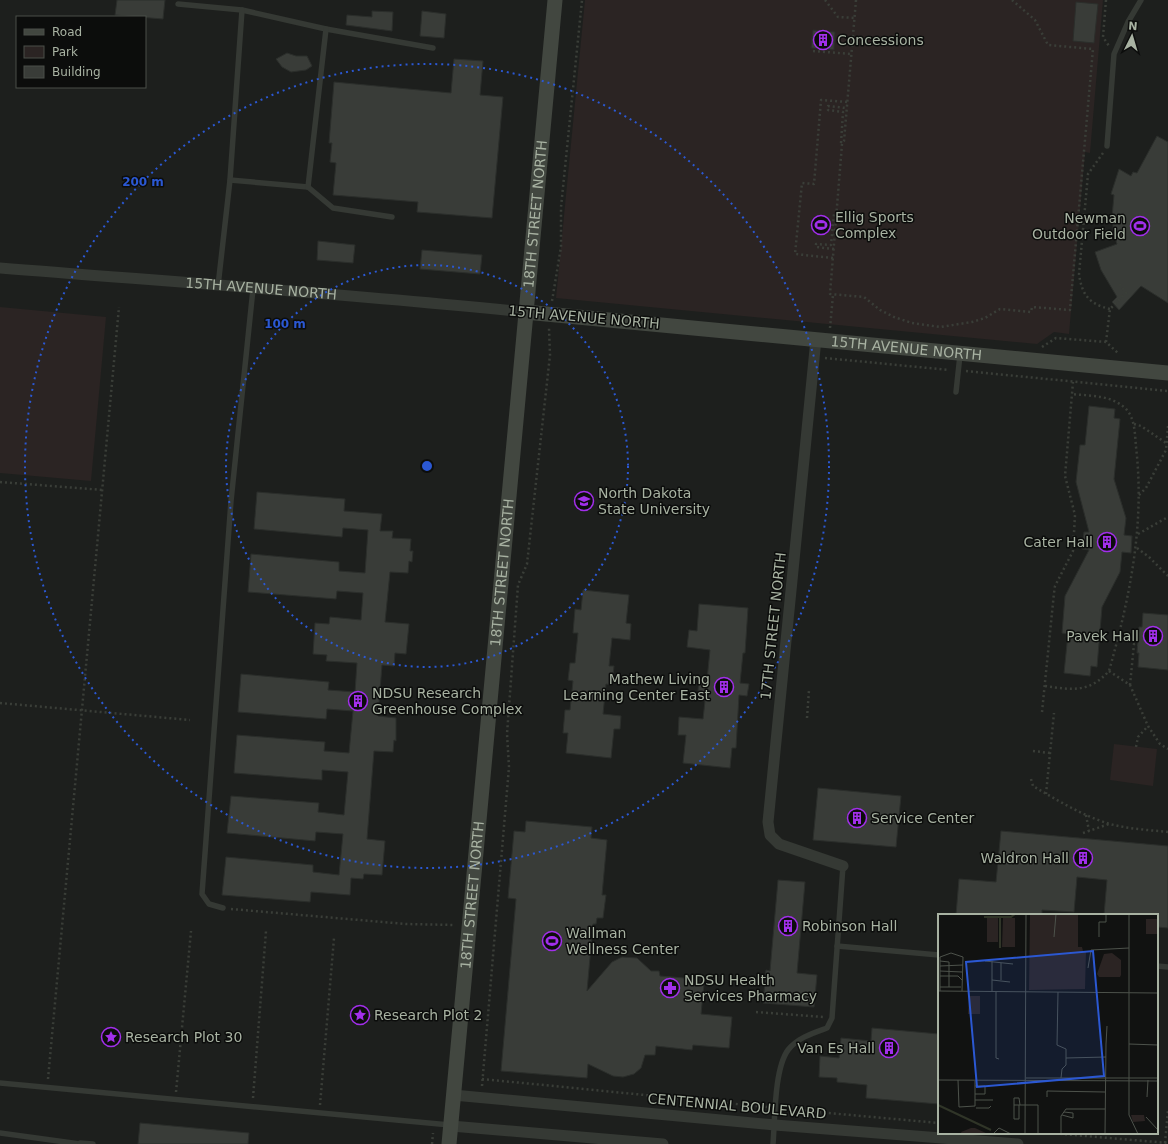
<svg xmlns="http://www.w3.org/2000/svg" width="1168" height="1144" font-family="'DejaVu Sans',sans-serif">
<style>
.built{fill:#1d1f1d;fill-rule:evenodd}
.green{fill:#2b2423}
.building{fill:#393c38;stroke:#2b2e2b}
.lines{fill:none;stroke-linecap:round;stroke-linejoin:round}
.path{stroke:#3a3e38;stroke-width:2.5;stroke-dasharray:2 3;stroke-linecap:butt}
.lane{stroke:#353934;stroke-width:5.5}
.street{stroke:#353934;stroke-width:11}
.secondary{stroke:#424740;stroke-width:15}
.ring{fill:none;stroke:#2b58d3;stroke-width:2;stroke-dasharray:2 4}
.labels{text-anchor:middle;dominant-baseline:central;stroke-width:3;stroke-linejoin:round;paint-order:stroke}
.poi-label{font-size:14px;fill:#a8b2a2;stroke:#0c0d0c;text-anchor:start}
.street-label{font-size:14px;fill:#a8b2a2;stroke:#0c0d0c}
.inset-river{fill:none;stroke:#303528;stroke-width:2}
.inset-road{fill:none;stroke:#4d524b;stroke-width:1}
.view{fill:#2b58d3;fill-opacity:0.15;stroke:#2b58d3;stroke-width:2}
.inset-edge{fill:none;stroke:#a8b2a2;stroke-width:2}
.centre{fill:#2b58d3;stroke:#0c0d0c;stroke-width:2}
.ring-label{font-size:12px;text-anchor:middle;font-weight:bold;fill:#2b58d3;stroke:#0c0d0c;stroke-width:3;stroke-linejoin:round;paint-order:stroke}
</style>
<rect width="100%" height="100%" fill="#111211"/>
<path class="built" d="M0 0H1168V1144H0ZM17 17H145V87H17ZM939 915H1157V1133H939Z"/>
<g class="green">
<polygon points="585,0 1103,0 1090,153 1085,152 1069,334 1054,332 1037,344 556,298"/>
<polygon points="0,307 106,317 91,481 0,473"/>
<polygon points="1114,744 1157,749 1153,786 1110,780"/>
</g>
<g class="building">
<polygon points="117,0 165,0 163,19 115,15"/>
<polygon points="1076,2 1098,4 1094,43 1073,41"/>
<polygon points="372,11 393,12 392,31 346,25 347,15 372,17"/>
<polygon points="422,11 446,14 444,38 420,36"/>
<polygon points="813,30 835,32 834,50 811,48"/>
<polygon points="287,53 296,56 307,56 312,66 306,70 291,72 282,67 276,59"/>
<polygon points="454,59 483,61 480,95 503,97 492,218 417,212 418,202 333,195 336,163 330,162 332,143 329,143 334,82 451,93"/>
<polygon points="1157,136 1168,142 1168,303 1141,286 1119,310 1112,302 1117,297 1101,270 1095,252 1117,244 1114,235 1112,217 1114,195 1111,194 1119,169 1131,176 1133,172 1137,173"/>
<polygon points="318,241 355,245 353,263 317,260"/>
<polygon points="422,250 482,255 480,274 420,269"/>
<polygon points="1089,406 1115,409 1114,418 1120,419 1114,479 1126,518 1124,535 1132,536 1131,553 1122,552 1120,572 1102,607 1097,667 1091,666 1090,676 1064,673 1068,634 1062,633 1065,596 1089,550 1082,549 1084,532 1089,532 1076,482 1080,445 1085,445"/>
<polygon points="257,492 345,499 344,511 382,514 380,531 393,531 392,538 411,539 410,551 413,551 412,562 409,561 408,573 390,572 385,622 409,624 406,654 395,653 394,666 382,665 378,716 396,718 396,741 394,740 393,752 374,751 367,839 385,841 382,875 364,874 363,879 351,878 350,895 311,892 310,902 222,895 226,857 313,865 313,872 339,875 343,834 316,832 315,841 227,833 231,796 319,803 318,812 344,815 348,772 322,770 322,780 234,773 237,735 325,742 324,751 349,753 353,711 327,709 326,719 238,712 241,674 329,682 328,690 355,692 357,663 326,661 327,655 313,654 315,623 329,624 330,617 361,620 363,593 337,591 336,599 248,592 251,554 339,562 339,571 365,573 368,530 343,528 342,537 254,529"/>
<polygon points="583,590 629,595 626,623 631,624 630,640 612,638 609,666 614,666 612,685 606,684 603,714 621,716 620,729 614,729 611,758 566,753 568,733 563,733 565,710 570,710 573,681 568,680 570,663 575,663 578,633 573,633 575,609 581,610"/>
<polygon points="699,604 748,608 745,653 743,653 740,683 749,684 747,696 739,695 736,748 732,748 730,768 683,763 686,735 678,735 679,717 703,719 706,692 698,691 699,679 707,680 710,650 687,647 689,630 697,631"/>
<polygon points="1143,613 1168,615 1168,670 1138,667 1139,653 1137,653 1139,627 1142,627"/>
<polygon points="818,788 901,796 896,847 813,840"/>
<polygon points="526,821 592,827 591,838 607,840 602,895 606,895 603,918 597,918 596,924 593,924 587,991 612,962 622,957 637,958 651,971 659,971 660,976 696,979 696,984 704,984 701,1014 732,1017 729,1048 693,1045 692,1050 656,1046 655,1055 645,1055 641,1068 634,1074 623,1077 613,1076 588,1064 587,1078 501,1071 516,899 508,898 514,831 525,832"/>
<polygon points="1001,831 1168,846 1168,928 1157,927 1157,915 1104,915 1107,880 1077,877 1074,912 1042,910 1042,915 956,915 959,879 996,882"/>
<polygon points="778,880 805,882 797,973 817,975 814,1007 763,1003 766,970 770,971"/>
<polygon points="872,1028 939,1034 939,1104 866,1098 867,1085 837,1082 837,1078 819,1077 820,1056 839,1058 841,1038 871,1041"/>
<polygon points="140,1123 249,1133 248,1144 138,1144"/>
</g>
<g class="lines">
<g class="path">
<polyline points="825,0 838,17 855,18"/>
<polyline points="856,0 844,141 842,144 830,294 864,297 880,310 894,317 912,323 940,327 972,322 985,318 1000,309 1031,312 1032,307 1070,310 1093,49 1048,45 1035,20 1012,0"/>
<polyline points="1106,0 1103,37 1109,46"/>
<polyline points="813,51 851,54"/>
<polyline points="841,143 843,112 828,110 828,106 846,108"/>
<path d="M1103 153 1088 174 1079 274C1082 295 1089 304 1110 309"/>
<polyline points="834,249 816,247 816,244 831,245 834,214 836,212"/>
<polyline points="833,258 795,254 802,183 814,184 821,100 847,102"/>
<polyline points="552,301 561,247 561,207 582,0"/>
<polyline points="830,328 833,295"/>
<polyline points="1106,342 1110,309 1126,293 1118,282"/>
<polyline points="1042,347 1056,338 1106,342 1119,354"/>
<polyline points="825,358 949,370"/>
<polyline points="966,371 1168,391"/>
<polyline points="1134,424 1141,426 1166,443"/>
<polyline points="0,482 103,490"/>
<polyline points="1139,495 1146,488 1166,450 1168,426"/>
<polyline points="1138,534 1168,517"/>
<polyline points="1137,548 1149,557 1168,576"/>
<polyline points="1109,671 1130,685 1148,726 1160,744 1168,749"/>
<polyline points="1130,685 1134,644 1138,645"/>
<path d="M1045 686C1072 690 1089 693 1109 671 1130 597 1145 524 1136 447 1135 435 1135 418 1126 409 1112 395 1091 396 1072 394"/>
<polyline points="0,703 190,720"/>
<polyline points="1042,712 1054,593 1055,586 1073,551 1075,515 1065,476 1073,382"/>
<polyline points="807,718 809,690"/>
<polyline points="1136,747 1138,737 1148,726"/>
<polyline points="1033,751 1050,753"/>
<path d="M1031 779 1033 786C1057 800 1083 816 1110 824 1129 829 1149 830 1168 832"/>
<polyline points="1046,794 1054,713"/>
<polyline points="1086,815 1089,831"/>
<polyline points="1083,833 1109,824"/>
<polyline points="231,909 406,924 455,925"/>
<polyline points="756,1012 823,1017"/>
<polyline points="48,1079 119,307"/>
<polyline points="482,1079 767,1107"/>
<polyline points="482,1086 509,767 507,734 518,585 527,564 550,355 549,328"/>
<polyline points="176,1092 191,931"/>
<polyline points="253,1098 266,931"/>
<polyline points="320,1105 334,938"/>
<polyline points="784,1109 939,1123"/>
<polyline points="1050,1133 1168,1143"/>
<polyline points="1165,1143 1168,1110"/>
<polyline points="432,1144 433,1133"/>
</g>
<g class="lane">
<polyline points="178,4 242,10 326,29 433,48"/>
<polyline points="1107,146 1114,54 1128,22 1141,0"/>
<polyline points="230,180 308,187 333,208 392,217"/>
<polyline points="308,187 326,29"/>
<polyline points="218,286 230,180 242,10"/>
<polyline points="956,392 960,355"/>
<polyline points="223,908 209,904 202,894 231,501 253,289"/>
<polyline points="837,946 939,955"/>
<polyline points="1157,966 1168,967"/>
<polyline points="0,1083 450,1125"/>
<polyline points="0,1133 80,1144"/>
<polyline points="80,1143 93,1144"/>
<path d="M773 1144C775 1121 774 1069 788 1050 797 1038 813 1033 827 1028L832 1018 843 866"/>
</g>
<g class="street">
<path id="s1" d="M0 268C175 282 351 294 525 312"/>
<polyline points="816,339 768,822 770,835 779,844 843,866"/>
<polyline points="453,1095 775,1125 1018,1144"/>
<polyline points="451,1126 663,1144"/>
</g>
<g class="secondary">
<path id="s2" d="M525 312 1168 373"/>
<path id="s3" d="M449 1144 555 0"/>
</g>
</g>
<g class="ring">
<circle cx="427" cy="466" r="201"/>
<circle cx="427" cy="466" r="402"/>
</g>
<defs>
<symbol id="building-ring" viewBox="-11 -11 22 22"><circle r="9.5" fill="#0c0d0c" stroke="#a22feb" stroke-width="1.5"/><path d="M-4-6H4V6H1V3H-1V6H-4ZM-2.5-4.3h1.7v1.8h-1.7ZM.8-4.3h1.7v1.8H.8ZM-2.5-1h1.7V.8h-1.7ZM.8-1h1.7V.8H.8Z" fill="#a22feb"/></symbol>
<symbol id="stadium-ring" viewBox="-11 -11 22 22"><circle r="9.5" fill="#0c0d0c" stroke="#a22feb" stroke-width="1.5"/><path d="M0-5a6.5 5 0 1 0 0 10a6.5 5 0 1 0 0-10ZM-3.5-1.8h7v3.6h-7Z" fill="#a22feb"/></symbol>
<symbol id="university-ring" viewBox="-11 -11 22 22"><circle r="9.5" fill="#0c0d0c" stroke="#a22feb" stroke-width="1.5"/><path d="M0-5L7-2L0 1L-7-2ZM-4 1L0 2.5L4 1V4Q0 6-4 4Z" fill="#a22feb"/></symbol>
<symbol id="pharmacy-ring" viewBox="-11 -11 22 22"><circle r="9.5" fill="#0c0d0c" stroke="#a22feb" stroke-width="1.5"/><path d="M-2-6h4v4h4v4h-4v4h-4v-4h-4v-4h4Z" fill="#a22feb"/></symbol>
<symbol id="sight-ring" viewBox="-11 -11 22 22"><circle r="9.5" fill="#0c0d0c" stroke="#a22feb" stroke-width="1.5"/><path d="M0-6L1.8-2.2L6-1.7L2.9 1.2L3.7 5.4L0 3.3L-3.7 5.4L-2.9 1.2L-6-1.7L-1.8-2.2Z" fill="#a22feb"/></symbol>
</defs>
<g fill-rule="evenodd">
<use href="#building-ring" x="812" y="29" width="22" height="22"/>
<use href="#stadium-ring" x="810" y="214" width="22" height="22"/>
<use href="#stadium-ring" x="1129" y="215" width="22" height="22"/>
<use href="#university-ring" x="573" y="490" width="22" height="22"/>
<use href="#building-ring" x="1096" y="531" width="22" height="22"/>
<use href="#building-ring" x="1142" y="625" width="22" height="22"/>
<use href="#building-ring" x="713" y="676" width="22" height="22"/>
<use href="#building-ring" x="347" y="690" width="22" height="22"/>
<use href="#building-ring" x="846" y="807" width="22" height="22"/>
<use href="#building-ring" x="1072" y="847" width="22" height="22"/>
<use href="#building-ring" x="777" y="915" width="22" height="22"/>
<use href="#stadium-ring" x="541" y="930" width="22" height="22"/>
<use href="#pharmacy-ring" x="659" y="977" width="22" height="22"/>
<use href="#sight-ring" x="349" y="1004" width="22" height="22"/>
<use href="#sight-ring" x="100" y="1026" width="22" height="22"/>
<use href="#building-ring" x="878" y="1037" width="22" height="22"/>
</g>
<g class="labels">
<g class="poi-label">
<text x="837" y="40">Concessions</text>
<text x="835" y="217">Ellig Sports<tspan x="835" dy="16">Complex</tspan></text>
<text x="1126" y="218" text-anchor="end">Newman<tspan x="1126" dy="16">Outdoor Field</tspan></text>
<text x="598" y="493">North Dakota<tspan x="598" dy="16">State University</tspan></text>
<text x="1093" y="542" text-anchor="end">Cater Hall</text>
<text x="1139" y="636" text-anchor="end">Pavek Hall</text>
<text x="710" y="679" text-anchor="end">Mathew Living<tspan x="710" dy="16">Learning Center East</tspan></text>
<text x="372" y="693">NDSU Research<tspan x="372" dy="16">Greenhouse Complex</tspan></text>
<text x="871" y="818">Service Center</text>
<text x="1069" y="858" text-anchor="end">Waldron Hall</text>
<text x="802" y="926">Robinson Hall</text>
<text x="566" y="933">Wallman<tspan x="566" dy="16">Wellness Center</tspan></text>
<text x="684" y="980">NDSU Health<tspan x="684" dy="16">Services Pharmacy</tspan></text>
<text x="374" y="1015">Research Plot 2</text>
<text x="125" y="1037">Research Plot 30</text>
<text x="875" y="1048" text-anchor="end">Van Es Hall</text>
</g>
<g class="street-label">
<text stroke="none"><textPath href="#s3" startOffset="934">18TH STREET NORTH</textPath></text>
<text stroke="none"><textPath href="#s1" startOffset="262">15TH AVENUE NORTH</textPath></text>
<text transform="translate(584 317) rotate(5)">15TH AVENUE NORTH</text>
<text stroke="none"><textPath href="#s2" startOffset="383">15TH AVENUE NORTH</textPath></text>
<text stroke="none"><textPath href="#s3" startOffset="574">18TH STREET NORTH</textPath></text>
<text transform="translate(773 626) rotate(-84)">17TH STREET NORTH</text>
<text stroke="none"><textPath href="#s3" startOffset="250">18TH STREET NORTH</textPath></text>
<text transform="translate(737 1106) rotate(5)">CENTENNIAL BOULEVARD</text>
</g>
</g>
<g transform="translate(938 914)">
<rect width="220" height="220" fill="#111211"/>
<path d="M92 0H140V33H144L145 37H148L147 75 91 76ZM49 4H60V28H49ZM65 4H77V33H64ZM208 5H220V20H208ZM174 39 183 46V61L182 63H161L159 60 166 40ZM31 82H42V100H30ZM193 201H206L207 207 195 208ZM33 214H37L50 220H24L23 218Z" fill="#2b2423"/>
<path class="inset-river" d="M46 3H73L77 0M62 3V34M0 191 53 216"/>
<path class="inset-road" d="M191 0V201L200 220M116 23 118 0M161 23V8H168V0M2 47 11 48V73M47 47 75 50M2 52 25 51M150 54 153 36 191 34M2 57 24 58M2 62H20L24 66M54 66 72 68M63 66V49M2 73H23M0 77 220 79M2 77V43L13 39 25 43 24 77M54 77V47M58 77V144L61 145M120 78 119 131 128 135V151L124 155 123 164M168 130 169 112M191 130 220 131M128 144 168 143M88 164H220M0 166 220 167M20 166 21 193 37 192V167M37 180H47V172H37M109 183V177L167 178M209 183 210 166M37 186H55M76 191H100V220M81 191V205H76V184H81L82 191M38 194H51L53 192M124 201 135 204V199L126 198M208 203 220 216M55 220 61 214 73 220M87 220 88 0M123 220V202L128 195H167M167 220 168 130"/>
<path class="view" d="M155 37 166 162 39 173 28 48Z"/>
<rect width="220" height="220" class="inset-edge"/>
</g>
<circle cx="427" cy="466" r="6" class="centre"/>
<g class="ring-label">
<text x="143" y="186">200 m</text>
<text x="285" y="328">100 m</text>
</g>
<rect x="16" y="16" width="130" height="72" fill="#0c0d0c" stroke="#4a4f48"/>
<rect x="24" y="29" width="20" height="6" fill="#424740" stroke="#4a4f48"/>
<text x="52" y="36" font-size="12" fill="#a8b2a2">Road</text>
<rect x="24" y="46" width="20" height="12" fill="#2b2423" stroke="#4a4f48"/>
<text x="52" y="56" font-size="12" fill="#a8b2a2">Park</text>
<rect x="24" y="66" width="20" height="12" fill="#393c38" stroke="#4a4f48"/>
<text x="52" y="76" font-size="12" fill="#a8b2a2">Building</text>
<g transform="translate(1132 36) rotate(5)" stroke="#0c0d0c" stroke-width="3" paint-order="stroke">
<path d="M0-3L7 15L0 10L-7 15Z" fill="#a8b2a2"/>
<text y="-6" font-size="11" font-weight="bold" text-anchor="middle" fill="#a8b2a2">N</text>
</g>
</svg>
